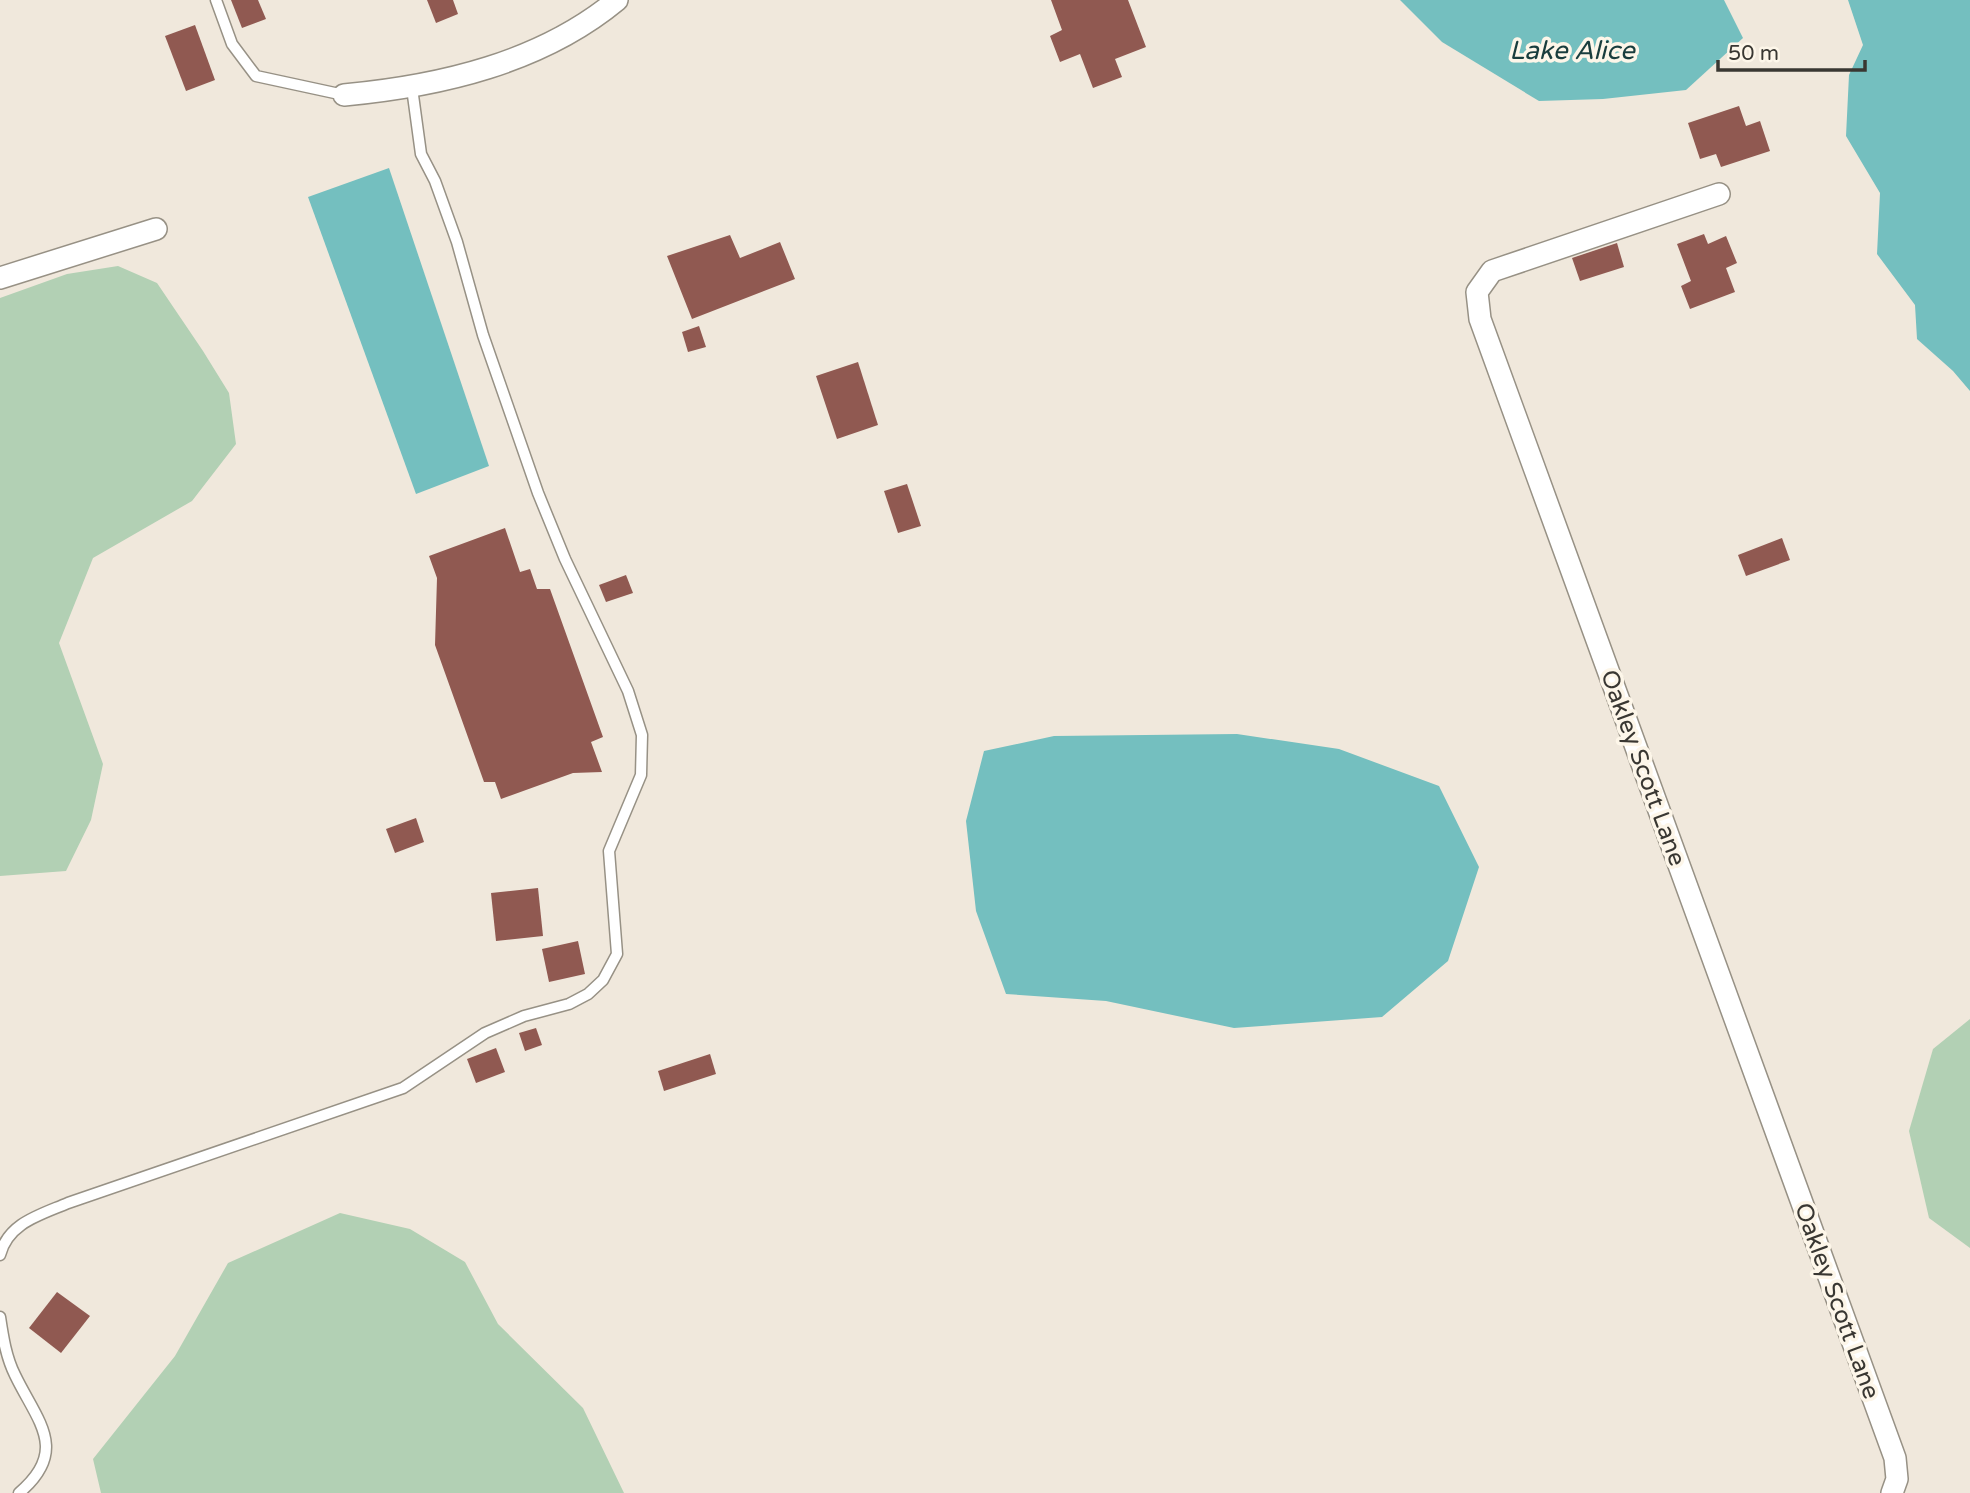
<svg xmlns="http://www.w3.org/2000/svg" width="1970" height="1493" font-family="'Varela Round',sans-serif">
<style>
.green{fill:#b2d0b4}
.water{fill:#74bfbf}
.building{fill:#905951}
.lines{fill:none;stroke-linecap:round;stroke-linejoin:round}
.lane-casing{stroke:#979185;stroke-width:13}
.street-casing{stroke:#979185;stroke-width:24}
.lane{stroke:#fff;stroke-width:10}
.street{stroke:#fff;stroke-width:21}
.labels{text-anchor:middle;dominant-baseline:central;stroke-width:7;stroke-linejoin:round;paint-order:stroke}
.street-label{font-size:24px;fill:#393732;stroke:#fdf6e9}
.water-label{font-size:26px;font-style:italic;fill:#193d3d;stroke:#fdf6e9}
</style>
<rect width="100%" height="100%" fill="#f0e8dc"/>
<g class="green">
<polygon points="118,266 157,283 203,351 229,393 236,444 192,501 93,558 59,643 103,764 91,820 66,871 0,876 0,298 67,274"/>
<polygon points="1970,1019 1970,1248 1929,1218 1909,1131 1933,1049"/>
<polygon points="340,1213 410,1229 465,1262 498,1324 583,1408 624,1493 101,1493 93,1459 175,1356 228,1263"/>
</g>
<g class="water">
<polygon points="1400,0 1724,0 1743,38 1686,90 1603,99 1539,101 1442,42"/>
<polygon points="1848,0 1970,0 1970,391 1953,371 1917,339 1915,305 1877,254 1880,193 1846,136 1849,75 1863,45"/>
<polygon points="389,168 489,466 416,494 308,197"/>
<polygon points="1237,734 1339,749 1439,786 1479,867 1448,961 1382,1017 1234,1028 1106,1001 1006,994 976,911 966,821 984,751 1054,736"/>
</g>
<g class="building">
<polygon points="231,0 258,0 266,19 242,28"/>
<polygon points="427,0 453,0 458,14 436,23"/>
<polygon points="1051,0 1128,0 1146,47 1115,59 1122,77 1093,88 1080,54 1060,62 1050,36 1062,30"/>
<polygon points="195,25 215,80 186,91 165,36"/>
<polygon points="1739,106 1746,126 1760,121 1770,151 1721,167 1716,154 1700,159 1688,123"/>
<polygon points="1704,234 1708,244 1726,236 1737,263 1726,268 1735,292 1690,309 1681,286 1691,281 1677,244"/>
<polygon points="730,235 740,258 780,242 795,279 692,319 667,256"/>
<polygon points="1617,243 1624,267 1580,281 1572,258"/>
<polygon points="699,326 706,347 688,352 682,332"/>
<polygon points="858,362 878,425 837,439 816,376"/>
<polygon points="907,484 921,526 898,533 884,491"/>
<polygon points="505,528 520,572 530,569 537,589 550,589 603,737 591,742 602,772 573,773 501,799 495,782 484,782 435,645 437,578 429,556"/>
<polygon points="1782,538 1790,560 1746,576 1738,555"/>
<polygon points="626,575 633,593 606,602 599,585"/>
<polygon points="416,818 424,842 395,853 386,829"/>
<polygon points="538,888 543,936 496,941 491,893"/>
<polygon points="578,941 585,974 549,982 542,949"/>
<polygon points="536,1028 542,1045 525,1051 519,1033"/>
<polygon points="496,1048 505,1072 476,1083 467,1059"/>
<polygon points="710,1054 716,1074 664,1091 658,1071"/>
<polygon points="57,1292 90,1316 61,1353 29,1328"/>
</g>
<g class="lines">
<defs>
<g id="lane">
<polyline points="216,0 232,44 256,76 344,95"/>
<path d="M0 1255C8 1223 40 1215 68 1203L403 1088 485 1033 524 1016 569 1004 588 994 603 980 617 954 609 851 641 775 642 735 628 691 565 559 538 493 483 335 457 242 435 181 421 154 412 88"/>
<path d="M0 1317C3 1337 6 1357 15 1375 37 1421 70 1450 19 1493"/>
</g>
<g id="street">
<path d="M344 95C440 86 541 63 617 0"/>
<polyline points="1719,194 1492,271 1477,292 1480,319 1895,1458 1897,1479 1892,1493"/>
<polyline points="0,278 156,229"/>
</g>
</defs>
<use href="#lane" class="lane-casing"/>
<use href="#street" class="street-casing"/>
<use href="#lane" class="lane"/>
<use href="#street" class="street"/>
</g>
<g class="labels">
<g class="street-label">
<text transform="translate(1643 768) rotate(70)">Oakley Scott Lane</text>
<text transform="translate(1837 1301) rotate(70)">Oakley Scott Lane</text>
</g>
<g class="water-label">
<text x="1572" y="50">Lake Alice</text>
</g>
</g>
<path d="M1718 60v10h147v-10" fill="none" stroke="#393732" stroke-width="3.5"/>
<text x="1728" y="60" font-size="21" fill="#393732" stroke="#fdf6e9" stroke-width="5" paint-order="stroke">50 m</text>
</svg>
